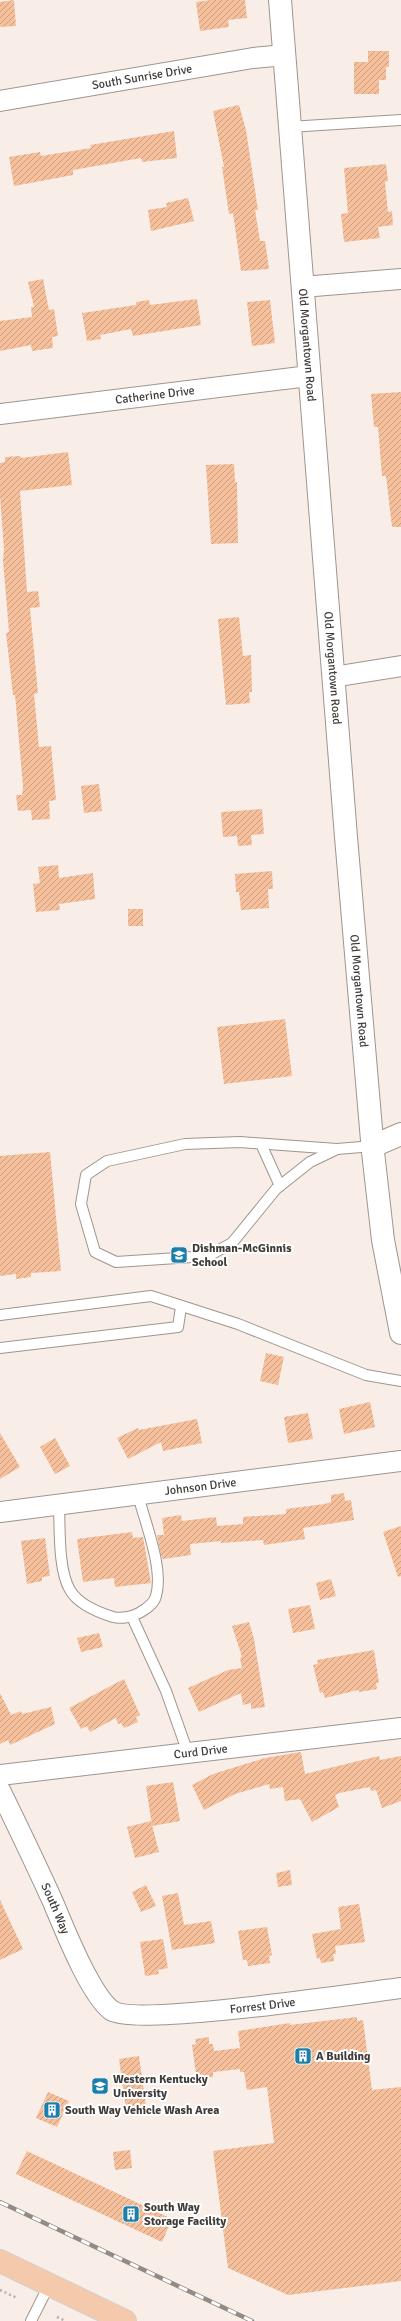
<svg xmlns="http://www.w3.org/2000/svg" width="401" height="2321" font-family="Signika,sans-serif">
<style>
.building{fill:url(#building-hatch)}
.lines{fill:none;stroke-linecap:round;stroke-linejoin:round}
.lane-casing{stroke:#9e958f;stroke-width:12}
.street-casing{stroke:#9e958f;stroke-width:22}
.secondary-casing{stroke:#9e958f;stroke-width:24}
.primary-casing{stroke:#d1d0cf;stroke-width:24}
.path{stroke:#b5ada8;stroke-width:2.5;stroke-dasharray:2 3;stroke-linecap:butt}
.lane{stroke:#fff;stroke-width:10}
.street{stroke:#fff;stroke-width:20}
.secondary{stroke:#fff;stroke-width:22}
.primary{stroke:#f4c9ac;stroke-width:22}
.rail-casing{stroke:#918a86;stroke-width:4.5}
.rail{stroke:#fff;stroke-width:3;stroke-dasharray:9;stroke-linecap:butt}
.labels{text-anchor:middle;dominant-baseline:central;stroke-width:4;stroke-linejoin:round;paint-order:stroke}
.street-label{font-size:12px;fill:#3f3b39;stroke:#fff}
.poi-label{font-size:12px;font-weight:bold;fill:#3f3b39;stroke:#fff;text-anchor:start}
</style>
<defs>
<pattern id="building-hatch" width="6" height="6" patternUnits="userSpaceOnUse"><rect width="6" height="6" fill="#f7c09c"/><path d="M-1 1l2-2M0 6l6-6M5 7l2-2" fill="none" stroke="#c99d80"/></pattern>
</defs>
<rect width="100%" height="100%" fill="#f8eee7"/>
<g class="building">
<polygon points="14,0 16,26 0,27 0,2"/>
<polygon points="211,0 245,0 247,18 228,20 229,27 200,31 196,2"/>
<polygon points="368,51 389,51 389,67 386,67 386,80 379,80 379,94 354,94 354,62 368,62"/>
<polygon points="239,105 246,130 258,210 255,210 260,241 265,241 269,269 241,271 233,213 229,214 222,167 224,167 213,111"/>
<polygon points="174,131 177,158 142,162 141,158 73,170 73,175 14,186 9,157 40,152 41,156 91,148 90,145"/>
<polygon points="386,164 388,181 385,182 388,212 392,211 393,225 378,227 380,238 344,242 341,214 348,213 344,168"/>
<polygon points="188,198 194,221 151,231 148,210 167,207 166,203"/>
<polygon points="43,279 49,310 54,309 58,336 52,337 53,348 32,351 31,345 0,351 0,321 32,317 31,307 34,307 28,282"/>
<polygon points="197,299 201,325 133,336 131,329 100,335 101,339 87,341 82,313 136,305 136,302 149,300 150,305"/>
<polygon points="270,300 275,343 252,346 247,302"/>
<polygon points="401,392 401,527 392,527 386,476 382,476 378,427 374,427 371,394"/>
<polygon points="68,452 72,485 20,491 27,592 38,591 40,607 30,608 38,693 34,694 39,747 51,746 56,800 49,801 50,819 32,820 31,810 18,811 16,795 22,795 23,786 15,695 13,695 6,633 9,632 3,560 4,549 0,496 0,463 5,462 5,457 20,456 21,458"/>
<polygon points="234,464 235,482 237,482 238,543 211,544 206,465"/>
<polygon points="239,617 243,656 251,655 252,692 249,692 250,703 226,705 218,619"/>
<polygon points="99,784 102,811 84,813 81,786"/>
<polygon points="262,809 264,834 251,835 252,845 238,846 237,836 223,837 221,812"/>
<polygon points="58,865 59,878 93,873 95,899 59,904 60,910 36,912 33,884 40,883 38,867"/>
<polygon points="272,871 273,889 268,889 269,908 241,910 239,892 236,892 235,874"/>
<rect x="128" y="909" width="15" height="17"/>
<polygon points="285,1019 292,1076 224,1084 217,1027"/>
<polygon points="50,1152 61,1271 31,1273 31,1277 16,1279 16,1274 0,1276 0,1156"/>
<polygon points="266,1353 284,1357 278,1385 260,1381"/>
<polygon points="370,1402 375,1427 344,1434 339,1409"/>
<polygon points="308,1413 313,1439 288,1443 284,1417"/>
<polygon points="197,1419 202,1443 163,1451 161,1442 128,1459 117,1438 138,1428 139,1430"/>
<polygon points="0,1433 20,1467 0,1479"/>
<polygon points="55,1438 70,1466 55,1474 40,1447"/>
<polygon points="344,1493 345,1501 351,1500 354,1520 303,1528 305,1539 264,1545 263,1540 221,1543 221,1541 190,1544 191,1555 163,1559 161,1555 157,1535 164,1535 162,1518 181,1515 182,1521 216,1517 217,1526 243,1524 243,1517 286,1514 286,1509 325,1504 331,1502 331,1495"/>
<polygon points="401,1526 401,1576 398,1577 383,1532"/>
<polygon points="132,1532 133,1538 143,1537 151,1583 115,1587 114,1578 83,1582 77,1539"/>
<polygon points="45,1538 50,1576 42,1577 42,1581 27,1584 21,1541"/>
<polygon points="331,1579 336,1596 320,1600 316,1583"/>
<polygon points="310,1605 315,1629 293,1633 288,1609"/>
<polygon points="249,1622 254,1639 265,1707 251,1709 251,1703 243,1705 241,1693 199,1712 188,1688 228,1670 242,1668 240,1658 242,1657 232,1626"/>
<polygon points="99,1633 103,1647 81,1652 77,1638"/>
<polygon points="374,1650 379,1683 376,1683 377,1689 359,1692 358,1690 325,1698 323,1692 320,1693 313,1665 318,1664 317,1660"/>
<polygon points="124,1679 140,1715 136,1717 138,1722 124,1728 121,1723 118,1724 116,1718 90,1732 87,1726 81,1729 69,1708"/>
<polygon points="0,1693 11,1715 21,1711 22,1714 51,1707 55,1724 10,1745 8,1740 0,1744"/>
<polygon points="301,1752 305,1774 379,1756 380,1760 401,1756 401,1801 382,1808 376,1790 371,1791 370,1787 339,1793 335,1795 339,1807 312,1822 300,1799 285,1801 283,1787 270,1789 269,1784 235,1794 204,1810 192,1785 213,1774 265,1758"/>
<polygon points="173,1782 180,1821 152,1826 146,1786"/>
<polygon points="151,1821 159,1852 135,1858 127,1827"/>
<polygon points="290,1870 292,1885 278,1887 276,1873"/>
<polygon points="146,1885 156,1906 141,1912 132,1892"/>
<polygon points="178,1893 184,1925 211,1921 215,1943 172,1950 162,1896"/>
<polygon points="0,1900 23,1949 0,1960"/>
<polygon points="359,1904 365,1942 335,1946 336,1954 333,1954 334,1961 321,1963 320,1958 317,1959 312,1934 341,1929 338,1907"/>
<polygon points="267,1927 272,1955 269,1956 270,1963 248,1966 247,1960 243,1960 238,1931"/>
<polygon points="163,1939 168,1968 158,1970 159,1974 145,1976 140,1942"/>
<polygon points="357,2017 357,2021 363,2020 372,2090 401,2087 401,2281 288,2295 228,2268 213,2151 274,2143 267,2087 247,2090 244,2072 240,2072 240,2069 213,2072 213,2077 202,2078 201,2074 196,2074 192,2045 196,2044 195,2039 209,2037 209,2044 213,2044 214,2051 240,2048 238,2031 290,2023 290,2025"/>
<polygon points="139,2056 146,2106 126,2109 119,2059"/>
<polygon points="48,2092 69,2101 57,2127 36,2118"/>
<polygon points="130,2150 132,2168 115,2170 113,2152"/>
<polygon points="27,2151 172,2219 162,2242 16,2174"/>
</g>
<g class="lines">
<defs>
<g id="lane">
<polyline points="289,127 401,120"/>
<polygon points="240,1142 337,1149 310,1162 276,1189 232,1243 208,1256 116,1262 95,1252 81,1204 86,1175 107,1161 185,1144"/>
<polyline points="261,1144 280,1186"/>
<polyline points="337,1149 373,1146"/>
<polyline points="0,1315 151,1296 238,1324 366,1375 401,1381"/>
<polyline points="0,1348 178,1327 181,1307"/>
<path d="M59 1505C60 1528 58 1570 70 1590 78 1604 97 1612 113 1617 121 1619 132 1617 139 1613 146 1609 154 1604 156 1596 164 1568 145 1523 138 1495"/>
<polyline points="132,1617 166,1691 188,1753"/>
<polyline points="31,2321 49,2285"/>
</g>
<g id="street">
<path id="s1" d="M0 101 253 58 285 55"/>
<polyline points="302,287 401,279"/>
<path id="s2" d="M0 414 309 376"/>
<polyline points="333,677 401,666"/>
<path id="s3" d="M0 1512 401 1461"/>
<path id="s4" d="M0 1775 401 1728"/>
<path id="s5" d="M0 1790C18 1827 36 1864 53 1902 64 1928 90 1994 111 2010 133 2027 361 1993 401 1988"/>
</g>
<g id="secondary">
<path id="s6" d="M280 0 346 837 373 1152 383 1240 401 1333"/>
<polyline points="373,1146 401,1134"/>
</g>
<polyline id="primary" points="0,2261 125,2321"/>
</defs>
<use href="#lane" class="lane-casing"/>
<use href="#street" class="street-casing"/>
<use href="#secondary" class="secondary-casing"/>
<use href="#primary" class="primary-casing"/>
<g class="path">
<polyline points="0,2290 17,2298"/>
<polyline points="57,2317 66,2321"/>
</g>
<use href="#lane" class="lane"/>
<use href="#street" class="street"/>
<use href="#secondary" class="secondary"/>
<use href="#primary" class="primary"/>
<defs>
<polyline id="rail" points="0,2202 252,2321"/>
</defs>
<use href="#rail" class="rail-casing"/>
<use href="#rail" class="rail"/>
</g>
<defs>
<symbol id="school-square" viewBox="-11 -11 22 22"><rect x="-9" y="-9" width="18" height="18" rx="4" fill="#1e7eaa" stroke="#fff"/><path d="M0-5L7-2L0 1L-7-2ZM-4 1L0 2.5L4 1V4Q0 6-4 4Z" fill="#fff"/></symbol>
<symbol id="building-square" viewBox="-11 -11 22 22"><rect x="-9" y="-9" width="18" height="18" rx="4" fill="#1e7eaa" stroke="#fff"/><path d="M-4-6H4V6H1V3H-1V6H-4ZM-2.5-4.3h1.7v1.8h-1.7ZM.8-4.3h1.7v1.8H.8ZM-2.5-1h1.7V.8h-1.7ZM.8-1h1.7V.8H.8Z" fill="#fff"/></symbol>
<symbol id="university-square" viewBox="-11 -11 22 22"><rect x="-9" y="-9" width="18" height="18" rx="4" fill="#1e7eaa" stroke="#fff"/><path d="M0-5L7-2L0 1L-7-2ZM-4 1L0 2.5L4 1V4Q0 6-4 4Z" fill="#fff"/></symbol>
</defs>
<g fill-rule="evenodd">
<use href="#school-square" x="169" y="1245" width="20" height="20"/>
<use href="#building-square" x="293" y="2046" width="20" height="20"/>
<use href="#university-square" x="90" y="2076" width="20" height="20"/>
<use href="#building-square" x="42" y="2100" width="20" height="20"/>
<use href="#building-square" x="121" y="2204" width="20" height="20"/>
</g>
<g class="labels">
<g class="street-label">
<text stroke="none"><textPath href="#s1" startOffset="144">South Sunrise Drive</textPath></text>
<text stroke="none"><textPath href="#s6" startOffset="346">Old Morgantown Road</textPath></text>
<text stroke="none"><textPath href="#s2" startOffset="156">Catherine Drive</textPath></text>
<text stroke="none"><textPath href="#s6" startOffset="670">Old Morgantown Road</textPath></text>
<text stroke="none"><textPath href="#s6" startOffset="994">Old Morgantown Road</textPath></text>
<text stroke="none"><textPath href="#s3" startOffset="202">Johnson Drive</textPath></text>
<text stroke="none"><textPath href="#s4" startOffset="202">Curd Drive</textPath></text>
<text stroke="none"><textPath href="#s5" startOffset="131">South Way</textPath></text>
<text stroke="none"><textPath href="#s5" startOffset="400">Forrest Drive</textPath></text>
</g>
<g class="poi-label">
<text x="192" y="1248">Dishman-McGinnis<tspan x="192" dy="14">School</tspan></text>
<text x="316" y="2056">A Building</text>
<text x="113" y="2079">Western Kentucky<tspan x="113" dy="14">University</tspan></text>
<text x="65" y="2110">South Way Vehicle Wash Area</text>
<text x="144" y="2207">South Way<tspan x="144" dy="14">Storage Facility</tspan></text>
</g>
</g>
</svg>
